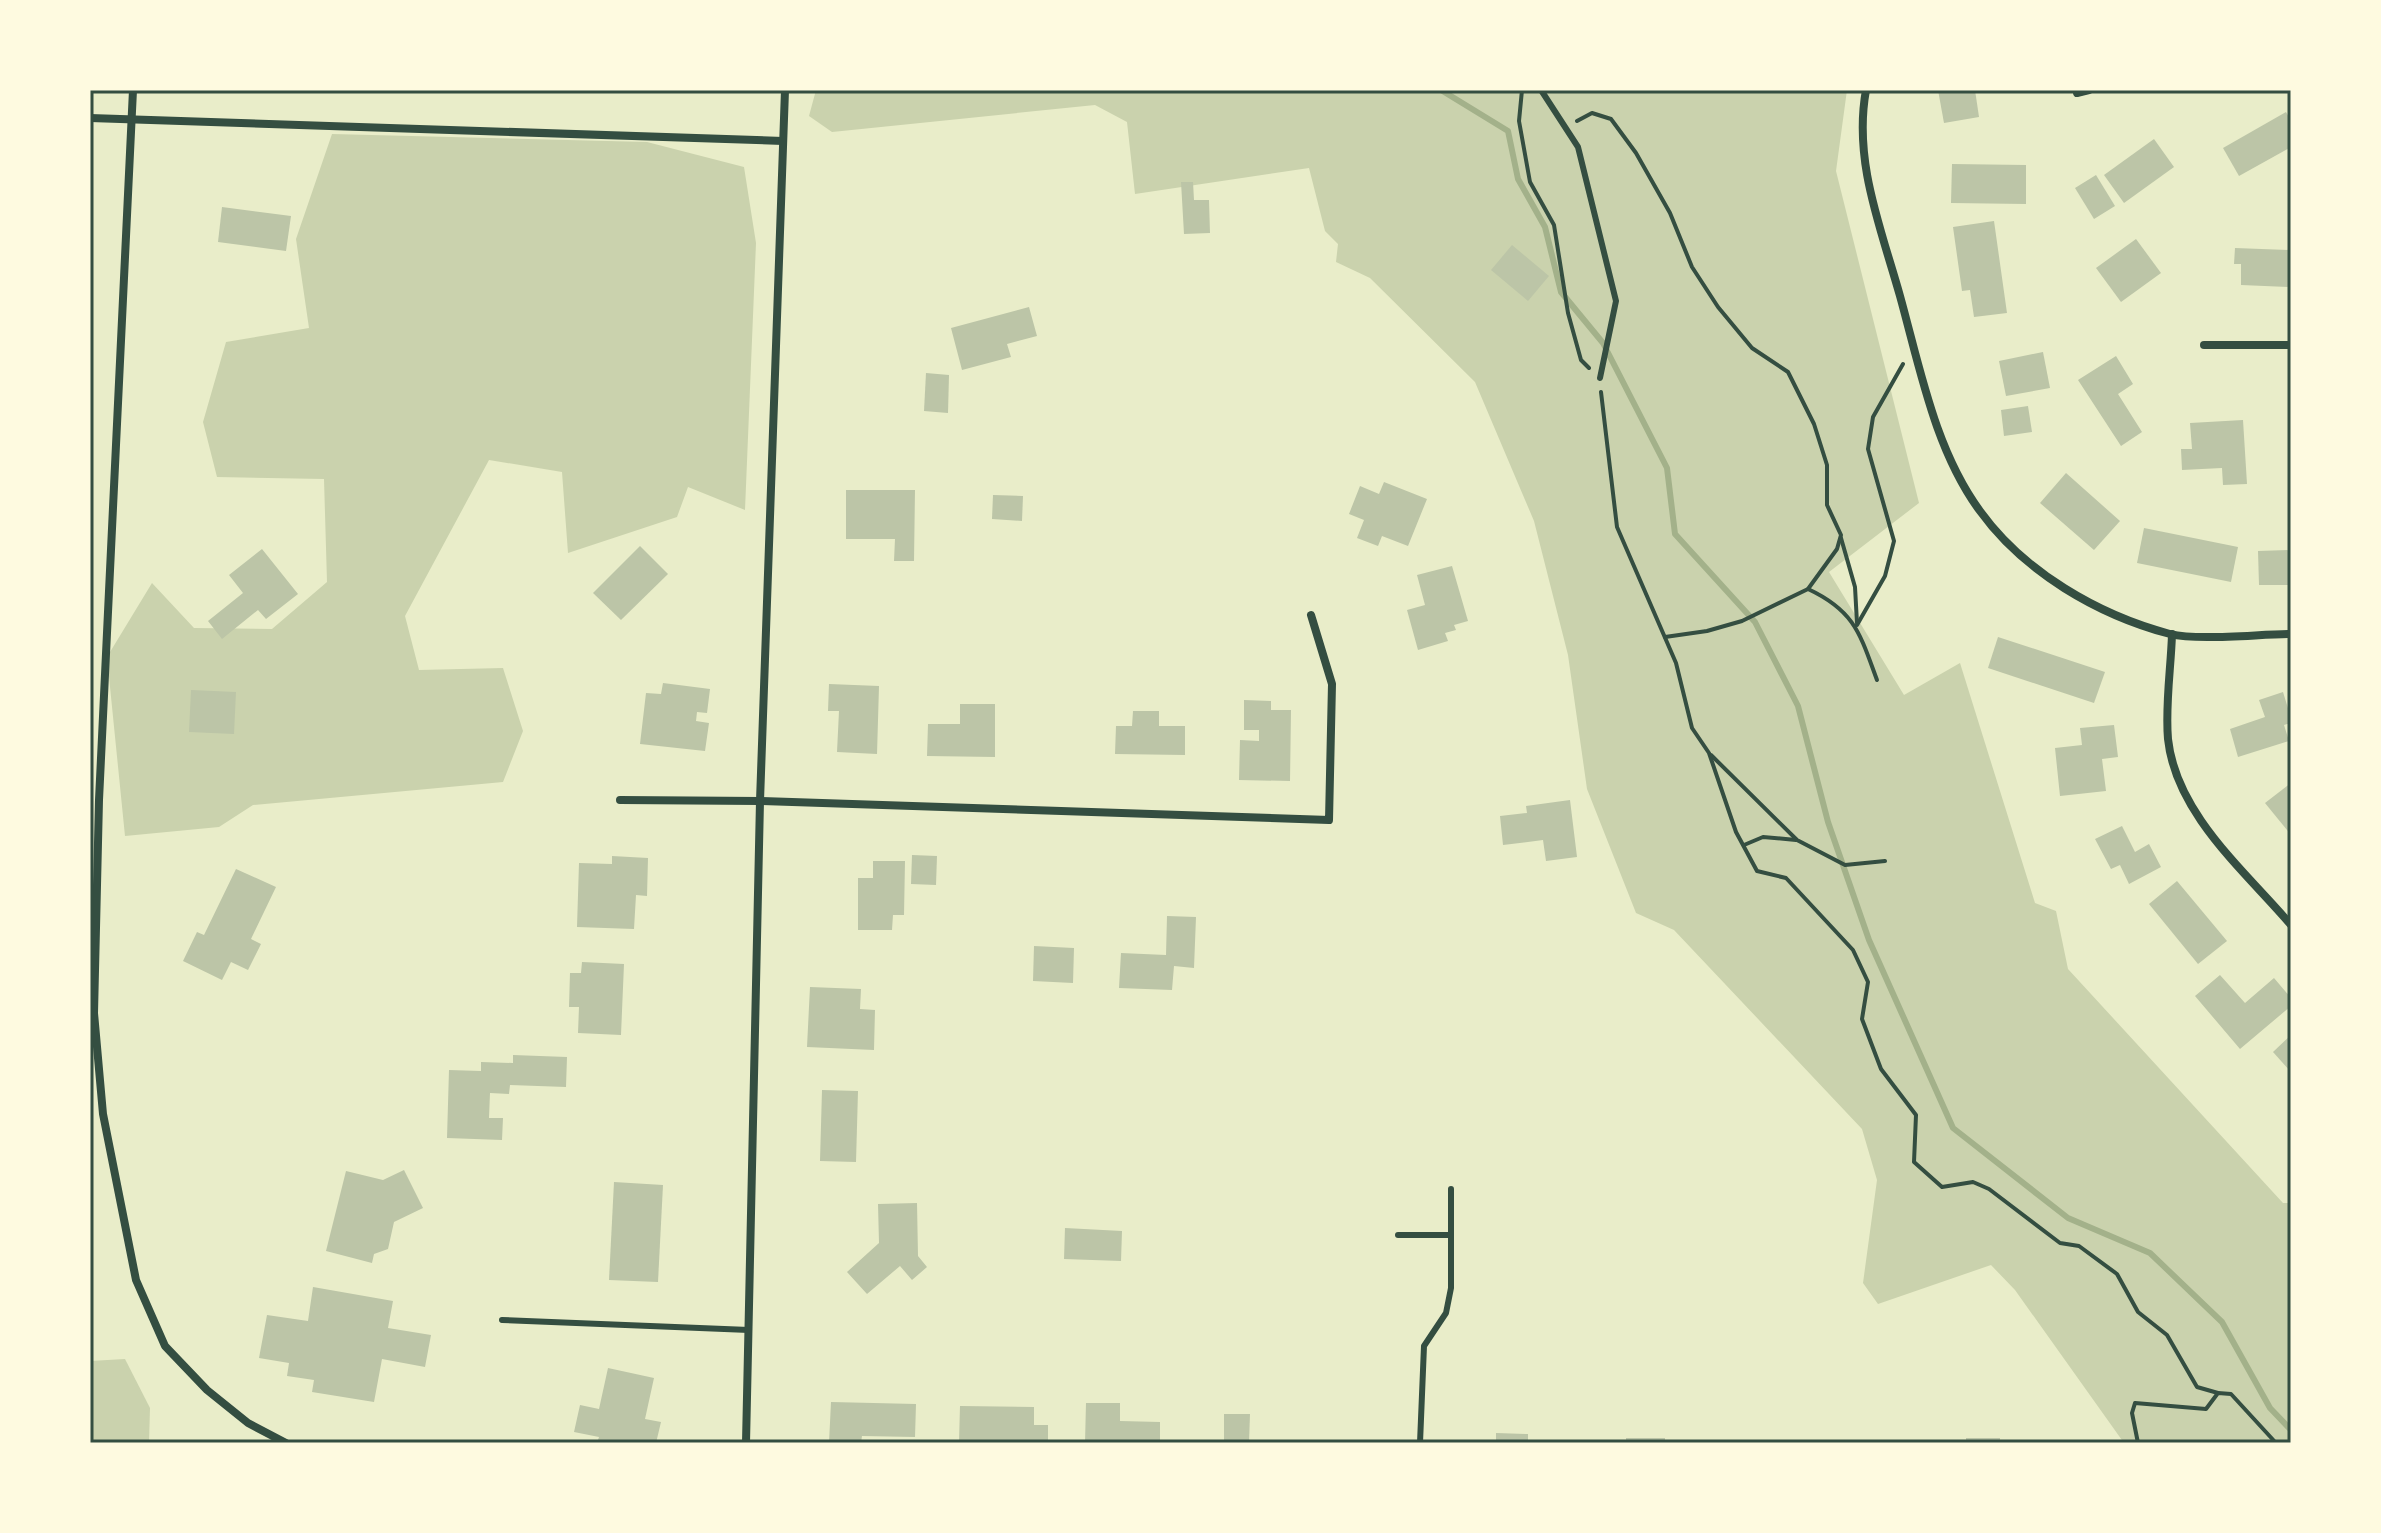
<svg xmlns="http://www.w3.org/2000/svg" width="2381" height="1533" font-family="Quicksand,sans-serif">
<style>
.green{fill:#cad2ad}
.lines{fill:none;stroke-linecap:round;stroke-linejoin:round}
.stream{stroke:#a3b18a;stroke-width:6}
.building{fill:#bcc5a7}
.path{stroke:#344e41;stroke-width:4}
.service{stroke:#344e41;stroke-width:6}
.minor{stroke:#344e41;stroke-width:8}
.neatline{fill:none;stroke:#344e41;stroke-width:3}
</style>
<rect width="100%" height="100%" fill="#e9edc9"/>
<g class="green">
<polygon points="816,90 1847,90 1836,171 1919,503 1829,572 1904,695 1960,663 2035,903 2056,911 2068,969 2283,1203 2291,1203 2291,1443 2124,1443 2015,1290 1991,1265 1878,1304 1863,1283 1877,1180 1862,1129 1674,930 1636,913 1587,789 1568,655 1534,521 1475,382 1370,278 1336,262 1338,244 1325,231 1309,168 1135,194 1127,122 1095,105 832,132 809,116"/>
<polygon points="332,134 647,142 744,167 756,243 745,510 688,487 677,517 568,553 562,472 489,460 405,616 419,670 503,668 523,731 503,782 253,805 219,827 125,836 107,657 152,583 194,628 272,629 327,582 324,479 217,477 203,422 226,342 309,328 296,239"/>
<polygon points="125,1359 150,1408 149,1443 90,1443 90,1361"/>
</g>
<g class="lines">
<polyline class="stream" points="1441,90 1508,131 1518,179 1545,227 1561,292 1603,343 1667,468 1675,534 1755,622 1798,706 1828,822 1869,940 1953,1128 2068,1218 2150,1253 2222,1322 2270,1408 2291,1430"/>
</g>
<g class="building">
<polygon points="1938,90 1975,90 1979,117 1944,123"/>
<polygon points="2286,112 2291,121 2291,147 2239,176 2223,148"/>
<polygon points="2154,139 2174,167 2124,203 2104,175"/>
<polygon points="1952,164 2026,165 2026,204 1951,203"/>
<polygon points="2096,175 2115,206 2094,219 2075,188"/>
<polygon points="1181,182 1193,182 1194,200 1209,200 1210,233 1184,234"/>
<polygon points="222,207 291,216 286,251 218,242"/>
<polygon points="1994,221 2007,313 1974,317 1970,290 1962,291 1953,227"/>
<polygon points="2136,239 2161,273 2121,302 2096,268"/>
<polygon points="1512,245 1549,276 1528,301 1491,270"/>
<polygon points="2235,248 2291,250 2291,287 2241,285 2241,264 2234,264"/>
<polygon points="1029,307 1037,336 1007,344 1011,357 962,370 951,328"/>
<polygon points="2043,352 2050,388 2006,396 1999,361"/>
<polygon points="2116,356 2133,384 2118,394 2142,432 2121,446 2078,380"/>
<polygon points="926,373 949,375 948,413 924,411"/>
<polygon points="2028,406 2032,432 2004,436 2001,410"/>
<polygon points="2243,420 2247,484 2223,485 2222,468 2182,470 2181,449 2192,449 2190,423"/>
<polygon points="2066,473 2120,521 2094,550 2040,503"/>
<polygon points="1384,482 1427,499 1408,546 1382,536 1378,546 1357,538 1364,520 1349,514 1360,486 1379,494"/>
<polygon points="846,490 915,490 914,561 894,561 895,539 846,539"/>
<polygon points="993,495 1023,496 1022,521 992,519"/>
<polygon points="2144,528 2238,547 2231,582 2137,563"/>
<polygon points="640,546 668,574 621,620 593,593"/>
<polygon points="262,549 298,594 266,619 258,610 222,639 208,621 243,593 229,575"/>
<polygon points="2291,550 2291,585 2259,585 2258,551"/>
<polygon points="1452,566 1468,621 1454,625 1456,630 1445,633 1448,641 1418,650 1407,610 1425,605 1417,575"/>
<polygon points="1998,637 2105,672 2094,703 1988,668"/>
<polygon points="663,683 710,689 707,713 697,712 696,721 709,723 705,751 640,744 646,693 661,694"/>
<polygon points="829,684 879,686 877,754 837,752 839,711 828,711"/>
<polygon points="191,690 236,692 234,734 189,732"/>
<polygon points="2283,692 2291,718 2291,723 2284,725 2289,741 2238,757 2230,729 2265,717 2259,700"/>
<polygon points="1244,700 1271,701 1271,710 1291,710 1290,781 1239,780 1240,740 1259,741 1259,730 1244,730"/>
<polygon points="960,704 995,704 995,757 927,756 928,724 960,724"/>
<polygon points="1133,711 1159,711 1159,726 1185,726 1185,755 1115,754 1116,726 1132,726"/>
<polygon points="2114,725 2118,757 2102,759 2106,791 2060,796 2055,748 2082,745 2080,728"/>
<polygon points="2291,783 2291,835 2265,803"/>
<polygon points="1570,800 1577,857 1546,861 1543,840 1503,845 1500,816 1527,813 1526,806"/>
<polygon points="2122,826 2135,852 2149,844 2161,867 2129,884 2120,865 2111,869 2095,839"/>
<polygon points="912,855 937,856 936,885 911,884"/>
<polygon points="612,856 648,858 647,896 636,895 634,929 577,927 579,863 612,864"/>
<polygon points="873,861 905,861 904,915 893,915 892,930 858,930 858,878 873,878"/>
<polygon points="236,869 276,887 251,939 261,944 248,970 231,962 222,980 183,961 197,932 204,935"/>
<polygon points="2177,881 2227,941 2198,964 2149,904"/>
<polygon points="1167,916 1196,917 1194,968 1174,966 1172,990 1119,988 1121,953 1166,955"/>
<polygon points="1034,946 1074,948 1073,983 1033,981"/>
<polygon points="582,962 624,964 621,1035 578,1033 579,1007 569,1007 570,973 581,973"/>
<polygon points="2220,975 2245,1003 2274,978 2291,998 2291,1006 2240,1049 2195,996"/>
<polygon points="810,987 861,989 860,1009 875,1010 874,1050 807,1047"/>
<polygon points="2291,1035 2291,1072 2273,1052"/>
<polygon points="513,1055 567,1057 566,1087 510,1085 509,1094 490,1093 489,1118 503,1118 502,1140 447,1138 449,1070 481,1071 481,1062 513,1063"/>
<polygon points="822,1090 858,1091 856,1162 820,1161"/>
<polygon points="404,1170 423,1208 394,1222 388,1249 374,1254 372,1263 326,1251 346,1171 383,1180"/>
<polygon points="614,1182 663,1185 658,1282 609,1280"/>
<polygon points="917,1203 918,1256 927,1267 912,1280 900,1266 867,1294 847,1272 879,1243 878,1204"/>
<polygon points="1065,1228 1122,1231 1121,1261 1064,1259"/>
<polygon points="313,1287 393,1301 388,1328 431,1335 425,1367 382,1359 374,1402 312,1392 314,1380 287,1376 289,1363 259,1358 267,1315 308,1321"/>
<polygon points="608,1368 654,1378 645,1419 661,1422 656,1443 597,1443 599,1437 574,1432 580,1405 599,1409"/>
<polygon points="831,1402 916,1404 915,1437 862,1436 861,1443 829,1443"/>
<polygon points="1086,1403 1120,1403 1120,1421 1160,1422 1160,1443 1085,1443"/>
<polygon points="960,1406 1034,1407 1034,1425 1048,1425 1048,1443 959,1443"/>
<polygon points="1224,1414 1250,1414 1249,1443 1224,1443"/>
<polygon points="1496,1433 1528,1434 1528,1443 1496,1443"/>
<rect x="1626" y="1438" width="39" height="5"/>
<rect x="1966" y="1438" width="34" height="5"/>
</g>
<g class="lines">
<g class="path">
<polyline points="1522,90 1519,121 1530,182 1554,225 1568,313 1581,360 1589,368"/>
<polyline points="1577,121 1592,113 1611,119 1636,153 1670,213 1692,267 1718,307 1752,348 1788,372 1814,424 1827,465 1827,505 1841,535 1837,549 1808,589 1742,621 1707,631 1665,637"/>
<polyline points="1601,392 1617,527 1676,663 1692,728 1709,753 1736,832 1757,871 1786,878 1853,950 1868,982 1862,1019 1881,1069 1916,1115 1914,1162 1942,1187 1973,1182 1989,1189 2060,1243 2079,1246 2117,1274 2138,1312 2167,1335 2197,1387 2218,1393"/>
<polyline points="1841,538 1855,587 1857,623"/>
<path d="M1808 589C1855 611 1860 634 1877 680"/>
<polyline points="1857,625 1885,576 1894,541 1868,449 1873,417 1903,364"/>
<polyline points="1711,755 1797,840 1845,865 1885,861"/>
<polyline points="1744,845 1763,837 1796,840"/>
<polyline points="2138,1443 2132,1413 2135,1403 2206,1409 2218,1393 2231,1394 2276,1443"/>
</g>
<g class="service">
<polyline points="1541,90 1578,147 1616,301 1600,378"/>
<polyline points="1398,1235 1451,1235"/>
<polyline points="502,1320 749,1330"/>
<polyline points="1420,1443 1424,1346 1446,1313 1451,1288 1451,1189"/>
</g>
<g class="minor">
<polyline points="133,90 99,800 94,1013 103,1114 136,1280 165,1346 207,1390 248,1423 286,1443"/>
<path d="M1866 90C1853 161 1881 228 1900 296 1920 368 1935 450 1980 511 2024 572 2098 615 2170 634 2199 641 2259 634 2291 634"/>
<polyline points="2077,93 2089,90"/>
<polyline points="90,118 783,141"/>
<polyline points="2204,345 2291,345"/>
<path d="M2172 634C2171 668 2165 705 2168 739 2176 814 2245 871 2291 925"/>
<polyline points="620,800 760,801 1329,820 1332,684 1311,615"/>
<polyline points="746,1443 760,801 785,90"/>
</g>
</g>
<rect width="2381" height="1533" fill="none" stroke="#fefae0" stroke-width="184"/>
<rect x="92" y="92" width="2197" height="1349" class="neatline"/>
</svg>
